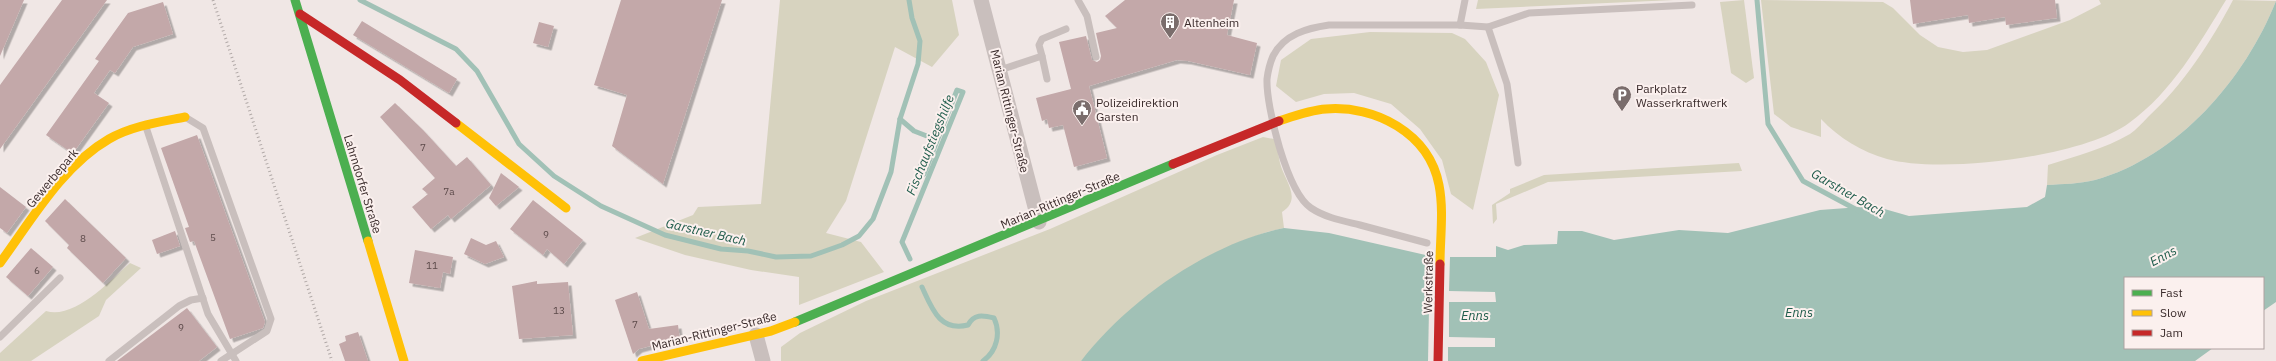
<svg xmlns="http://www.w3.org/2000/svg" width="2276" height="361" font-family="'IBM Plex Sans',sans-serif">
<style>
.green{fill:#d7d3bf}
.water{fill:#a1c1b6}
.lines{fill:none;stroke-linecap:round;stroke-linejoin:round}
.stream{stroke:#a1c1b6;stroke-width:5}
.building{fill:#c3a8a9;filter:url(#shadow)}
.lane{stroke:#c9bfbd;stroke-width:7}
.street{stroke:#c9bfbd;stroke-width:15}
.fast{stroke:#4caf50;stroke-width:9}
.slow{stroke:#ffc107;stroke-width:9}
.jam{stroke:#c62828;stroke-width:9}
.rail{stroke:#b1a9a7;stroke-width:3;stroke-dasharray:1 3;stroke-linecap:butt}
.labels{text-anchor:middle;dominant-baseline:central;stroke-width:4;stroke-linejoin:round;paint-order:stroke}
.number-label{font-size:10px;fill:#5c4a4a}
.poi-label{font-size:12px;fill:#3a2b2b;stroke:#fbf0ee;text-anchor:start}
.street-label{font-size:12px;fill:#3a2b2b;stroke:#fbf0ee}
.water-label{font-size:13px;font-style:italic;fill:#205d4c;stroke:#fbf0ee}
</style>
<defs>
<filter id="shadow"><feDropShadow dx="3.5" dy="3.5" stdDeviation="0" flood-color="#0004"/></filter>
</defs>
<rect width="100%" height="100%" fill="#f0e7e5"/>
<g class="green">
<polygon points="780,0 952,0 959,35 932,67 895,47 846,201 826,233 861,242 884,272 799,305 799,277 751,270 685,255 635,238 693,215 698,207 761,204"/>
<polygon points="1478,0 1674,0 1476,9"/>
<polygon points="1744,0 1754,78 1746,83 1731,73 1720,2"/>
<path d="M1761 0 1883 2 1893 8 1920 35 1938 47 1963 52 1987 50 2070 20 2101 4 2099 0H2226C2199 44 2172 92 2129 123 2084 157 1941 174 1887 159 1862 152 1839 138 1821 119V137L1791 127 1774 114Z"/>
<path d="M2233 0 2276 1C2245 79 2178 157 2095 180 2079 184 2063 184 2047 185L2048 165C2076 156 2104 149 2130 134 2136 130 2142 123 2148 117 2183 85 2211 42 2233 0Z"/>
<polygon points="1370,32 1452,33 1465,39 1486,62 1499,95 1473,210 1451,194 1442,160 1420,129 1391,104 1354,93 1324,94 1296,102 1276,86 1281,60 1311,39"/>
<path d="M1263 137 1274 139C1278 147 1278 153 1280 163 1284 180 1303 199 1282 212L1284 228 1267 232 1237 243 1182 272 1081 361H781V347L800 333 866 301 1050 229 1217 155Z"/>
<polygon points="1739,163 1742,171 1548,182 1496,204 1497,219 1493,224 1492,205 1510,193 1510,189 1544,175"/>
<path d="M130 263 141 268 106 300 99 316 31 361H0V353L46 311C74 320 111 280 130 263Z"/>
</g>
<g class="water">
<path d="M2276 1V302L2263 311V278H2125V348H2213L2195 361H1448V347H1495V338L1449 337V302H1496L1495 292 1449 291 1450 257H1496V246L1508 250 1524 245 1557 244 1558 231H1582L1614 240 1679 230 1728 233 1820 210 1874 206 1909 216 2027 207 2045 197 2047 185C2063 184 2079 184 2095 180 2178 157 2245 79 2276 1Z"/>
<path d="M1284 228 1329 233 1430 256 1428 361H1081C1127 301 1209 243 1284 228Z"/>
</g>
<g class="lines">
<g class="stream">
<polyline points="360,0 456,49 477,71 519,144 554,176 601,206 665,235 721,249 748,251 776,257 811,256 842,245 859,236 873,219 891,172 900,119 918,64 920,41 912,18 909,0"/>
<polyline points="1757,0 1768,124 1803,181 1859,211"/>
<polyline points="900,119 914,131 932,138 918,172 924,174 957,90 963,92 902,242 910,259"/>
<path d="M922 287C932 309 940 332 968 325 974 314 982 315 994 318 1001 333 997 351 983 361"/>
</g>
</g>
<g class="building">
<polygon points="0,0 24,0 0,56"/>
<polygon points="62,0 107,0 0,149 0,85"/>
<polygon points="621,0 722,0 663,184 612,146 627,95 594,85"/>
<polygon points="1125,0 1234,0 1227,35 1257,43 1250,75 1188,61 1177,60 1089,86 1107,158 1074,167 1063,125 1049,128 1047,119 1042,121 1036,98 1071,89 1059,42 1086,36 1092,60 1097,62 1100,60 1101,56 1096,33 1117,28 1105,16"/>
<polygon points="1910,0 2055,0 2057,18 2006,25 2005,17 1969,23 1968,15 1913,24"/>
<polygon points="163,2 173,34 133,47 115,73 110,70 94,93 109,103 76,149 72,153 46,135 99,61 95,59 128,13"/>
<polygon points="362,21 457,79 449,93 353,35"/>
<polygon points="539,22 554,26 548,47 533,43"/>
<polygon points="395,103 423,130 456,166 467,157 491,185 451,219 448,215 431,229 412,207 428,194 422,189 435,178 380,117"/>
<polygon points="197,135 265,322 263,328 230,339 194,241 190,242 185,228 189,227 161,148"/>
<polygon points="501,173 519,187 496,206 489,198"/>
<polygon points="0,187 26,207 7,233 0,228"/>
<polygon points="65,199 126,258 103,283 67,248 69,245 45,221"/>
<polygon points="533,200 583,240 564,264 547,249 543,255 510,229"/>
<polygon points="175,231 180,246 157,254 152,240"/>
<polygon points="471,238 486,245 496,241 504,257 485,264 464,254"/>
<polygon points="31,248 53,267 28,296 6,277"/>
<polygon points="415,250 453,257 450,274 443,272 440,288 409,283"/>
<polygon points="537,281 537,284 568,282 573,335 519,339 512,286"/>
<polygon points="637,292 649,329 678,325 680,340 654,345 639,349 633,354 615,300"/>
<polygon points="187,308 217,347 199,361 117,361"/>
<polygon points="358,332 368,361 345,361 339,344 346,341 345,336"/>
</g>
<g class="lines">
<g class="lane">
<polyline points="1078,0 1087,16 1096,57"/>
<polyline points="1460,25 1465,0"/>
<polyline points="1488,27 1507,84 1518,163"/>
<polyline points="1042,56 1047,79"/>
<polyline points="1000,70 1042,56 1039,45 1042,39 1066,29"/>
<polyline points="185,117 203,128 271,319 267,331 221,361"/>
<polyline points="146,127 208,314 236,361"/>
<path d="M1427 243C1405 237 1382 231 1360 225 1344 221 1326 218 1311 208 1287 192 1266 107 1267 79 1268 71 1270 63 1273 56 1284 34 1308 28 1329 25H1460L1488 27 1529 13 1692 5"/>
<polyline points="0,337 60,278"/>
<polyline points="109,361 179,306 191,300 203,298"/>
</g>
<g class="street">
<polyline points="981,0 1039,222"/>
<polyline points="756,335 763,361"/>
</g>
<g class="fast">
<polyline points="295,0 368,241"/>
<polyline points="795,322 1173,164"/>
</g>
<g class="slow">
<path d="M1279 121C1294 116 1310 110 1326 109 1375 105 1429 133 1439 185 1444 211 1440 238 1440 264"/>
<polyline points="456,123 566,208"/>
<polyline points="368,241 404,361"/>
<path d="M0 263C31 221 62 166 109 139 131 126 160 122 185 117"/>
<polyline points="642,361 771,331 795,322"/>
</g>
<g class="jam">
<polyline points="300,14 400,80 456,123"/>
<polyline points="1173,164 1279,121"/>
<polyline points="1438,361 1440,264"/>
</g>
<polyline class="rail" points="213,0 332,361"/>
</g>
<defs>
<symbol id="building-pin" viewBox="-11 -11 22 30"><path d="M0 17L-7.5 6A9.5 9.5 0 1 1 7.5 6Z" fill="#7a6d6c" stroke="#fbf0ee"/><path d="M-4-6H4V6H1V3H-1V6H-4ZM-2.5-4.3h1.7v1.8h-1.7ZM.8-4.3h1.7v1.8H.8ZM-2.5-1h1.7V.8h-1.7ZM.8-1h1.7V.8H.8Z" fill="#fff"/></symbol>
<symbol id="parking-pin" viewBox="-11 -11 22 30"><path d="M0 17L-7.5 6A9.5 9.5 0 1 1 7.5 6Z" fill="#7a6d6c" stroke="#fbf0ee"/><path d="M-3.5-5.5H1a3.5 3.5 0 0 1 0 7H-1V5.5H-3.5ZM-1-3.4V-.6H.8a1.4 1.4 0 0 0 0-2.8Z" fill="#fff"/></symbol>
<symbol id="civic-pin" viewBox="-11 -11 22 30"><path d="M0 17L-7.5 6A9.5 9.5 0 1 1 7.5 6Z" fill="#7a6d6c" stroke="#fbf0ee"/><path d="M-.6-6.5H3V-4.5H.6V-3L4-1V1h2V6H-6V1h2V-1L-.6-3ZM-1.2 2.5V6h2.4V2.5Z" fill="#fff"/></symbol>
</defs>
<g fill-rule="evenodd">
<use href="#building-pin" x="1159" y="11" width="22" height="30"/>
<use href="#parking-pin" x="1611" y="84" width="22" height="30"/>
<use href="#civic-pin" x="1071" y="98" width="22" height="30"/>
</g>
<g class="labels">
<g class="number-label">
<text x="423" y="147">7</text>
<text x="449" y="191">7a</text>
<text x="546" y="234">9</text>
<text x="213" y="237">5</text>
<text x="83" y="238">8</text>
<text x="432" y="265">11</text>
<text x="37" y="270">6</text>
<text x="559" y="310">13</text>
<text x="635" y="324">7</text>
<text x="181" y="327">9</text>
</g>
<g class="poi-label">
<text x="1184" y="22">Altenheim</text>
<text x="1636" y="88">Parkplatz<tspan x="1636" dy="14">Wasserkraftwerk</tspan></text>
<text x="1096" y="102">Polizeidirektion<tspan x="1096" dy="14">Garsten</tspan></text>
</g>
<g class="street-label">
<text transform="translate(1010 111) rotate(76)">Marian Rittinger-Straße</text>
<text transform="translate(52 178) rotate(-50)">Gewerbepark</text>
<text transform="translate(363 184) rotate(73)">Lahrndorfer Straße</text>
<text transform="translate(1060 200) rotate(-23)">Marian-Rittinger-Straße</text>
<text transform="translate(1428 282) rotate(-89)">Werkstraße</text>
<text transform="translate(714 331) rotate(-14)">Marian-Rittinger-Straße</text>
</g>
<g class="water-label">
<text transform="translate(930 145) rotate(-68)">Fischaufstiegshilfe</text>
<text transform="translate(1848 193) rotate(30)">Garstner Bach</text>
<text transform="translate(706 232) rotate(13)">Garstner Bach</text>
<text transform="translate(2163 256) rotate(-28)">Enns</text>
<text x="1799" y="312">Enns</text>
<text x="1475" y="315">Enns</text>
</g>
</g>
<rect x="2124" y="277" width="140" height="72" fill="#fbf0ee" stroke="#aea1a0"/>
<rect x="2132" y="290" width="20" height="6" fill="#4caf50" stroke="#aea1a0"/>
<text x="2160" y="297" font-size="12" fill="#3a2b2b">Fast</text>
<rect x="2132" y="310" width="20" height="6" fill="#ffc107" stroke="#aea1a0"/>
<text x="2160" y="317" font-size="12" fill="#3a2b2b">Slow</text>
<rect x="2132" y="330" width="20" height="6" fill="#c62828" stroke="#aea1a0"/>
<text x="2160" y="337" font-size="12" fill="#3a2b2b">Jam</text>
</svg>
